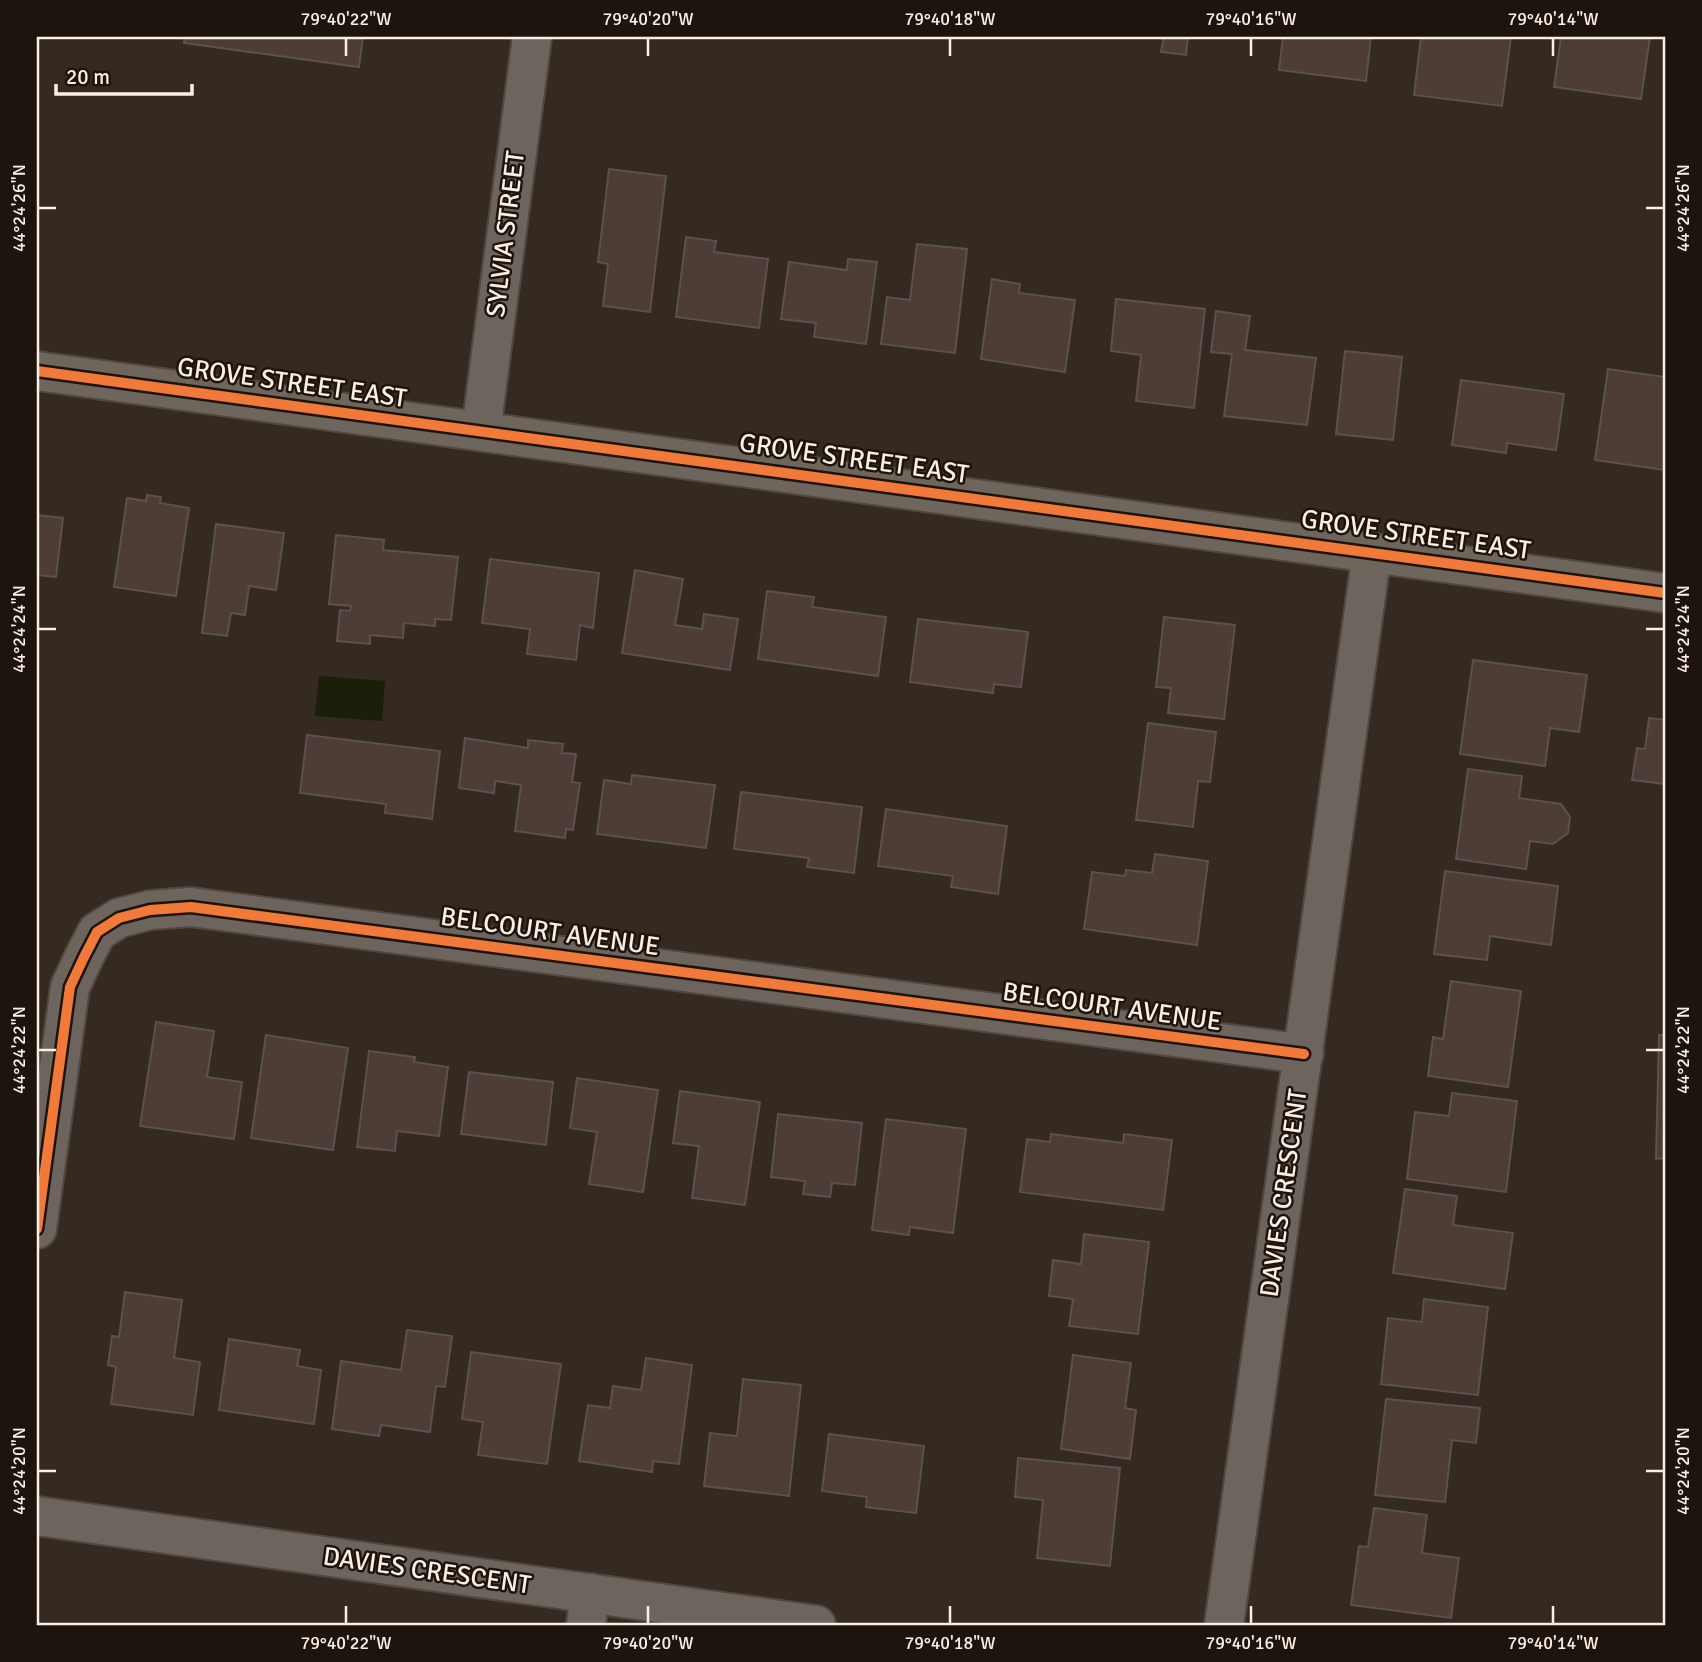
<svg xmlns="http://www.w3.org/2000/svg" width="1702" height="1662" font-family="Signika,sans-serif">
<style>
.water{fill:#1b1e08}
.building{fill:#4e3c37;stroke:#5c524d;stroke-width:2}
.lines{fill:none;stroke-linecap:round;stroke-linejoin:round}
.street-casing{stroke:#50473f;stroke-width:42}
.secondary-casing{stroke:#50473f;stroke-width:42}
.street{stroke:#6d655d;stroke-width:38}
.secondary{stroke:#6e655c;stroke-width:38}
.cycleway-casing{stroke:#1d140d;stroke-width:15}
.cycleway{stroke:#f17a3a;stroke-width:10}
.ticks{fill:none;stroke:#fbeee4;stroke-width:2.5}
.labels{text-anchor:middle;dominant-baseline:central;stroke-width:5;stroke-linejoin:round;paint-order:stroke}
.street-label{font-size:26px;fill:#fbeee4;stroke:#1d140d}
.neatline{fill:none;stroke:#fbeee4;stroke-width:2.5}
.ticks-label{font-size:18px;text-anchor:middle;fill:#fbeee4}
</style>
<rect width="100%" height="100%" fill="#342a21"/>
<polygon class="water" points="319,676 385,681 382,721 315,716"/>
<g class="building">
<polygon points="185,37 363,37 359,67 184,43"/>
<polygon points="1164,37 1188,37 1186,55 1161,52"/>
<polygon points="1283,37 1371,37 1366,81 1279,70"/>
<polygon points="1421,37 1511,37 1502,106 1414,95"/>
<polygon points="1561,37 1650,37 1641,99 1554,87"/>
<polygon points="609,169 666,176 650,312 603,306 608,264 598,262"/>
<polygon points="686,237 716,241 714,252 768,259 759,328 676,317"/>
<polygon points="917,244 967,249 955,353 881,344 887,297 910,300"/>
<polygon points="848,259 877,262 866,344 814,337 816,323 781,319 789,262 847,270"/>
<polygon points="992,279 1020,284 1019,293 1075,300 1065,372 981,359"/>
<polygon points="1116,299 1205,309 1194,408 1136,401 1141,355 1111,351"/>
<polygon points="1216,311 1250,316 1245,350 1316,358 1307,425 1224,416 1232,354 1211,352"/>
<polygon points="1345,351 1402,357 1393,440 1336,434"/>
<polygon points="1608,369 1665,377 1665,470 1595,460"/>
<polygon points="1461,380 1564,394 1556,450 1507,443 1506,453 1452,445"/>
<polygon points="147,495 161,497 160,503 189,508 176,596 114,587 127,498 146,501"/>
<polygon points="37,515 63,518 56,577 37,575"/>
<polygon points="216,524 284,533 276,590 249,586 245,615 231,613 227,636 202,633"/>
<polygon points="336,535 384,540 383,550 458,557 451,620 435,619 435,626 404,623 403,638 370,635 370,644 337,641 340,610 350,611 351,606 329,604"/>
<polygon points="490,559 599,573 593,628 580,625 576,660 527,654 530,629 482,623"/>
<polygon points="635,570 683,579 675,625 702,629 704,614 738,619 730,670 622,653"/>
<polygon points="767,591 814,597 812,607 886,617 878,676 758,659"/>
<polygon points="1164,617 1235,625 1224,719 1168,713 1171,688 1156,687"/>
<polygon points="918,619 1028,632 1021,687 994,684 993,693 910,682"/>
<polygon points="1473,660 1587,675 1579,732 1550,728 1545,766 1460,754"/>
<polygon points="1649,718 1665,720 1665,784 1632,780 1637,748 1645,749"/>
<polygon points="1148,723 1216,732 1210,782 1198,781 1193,827 1136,820"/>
<polygon points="307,735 440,751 432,819 385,813 386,804 300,793"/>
<polygon points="465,738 528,748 528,740 563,744 562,753 576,754 572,782 580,783 573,830 566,829 565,838 515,831 521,785 495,781 494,793 459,788"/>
<polygon points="1468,769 1522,776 1519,798 1561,804 1570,817 1568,833 1553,844 1530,841 1526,869 1456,859"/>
<polygon points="632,775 715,785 706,848 597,834 604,780 631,784"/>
<polygon points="741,792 862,807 854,873 807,867 809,858 734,849"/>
<polygon points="886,809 1007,826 998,894 951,887 953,876 878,866"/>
<polygon points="1155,854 1208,861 1197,945 1084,929 1092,872 1125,876 1126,870 1152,873"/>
<polygon points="1445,871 1558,886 1551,945 1490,936 1487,960 1434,954"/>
<polygon points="1451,981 1521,991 1508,1087 1428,1076 1433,1037 1443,1039"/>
<polygon points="156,1022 214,1031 207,1077 242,1082 234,1139 140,1126"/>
<polygon points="266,1035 348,1048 333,1150 251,1138"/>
<polygon points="1659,1035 1665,1035 1665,1158 1656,1159"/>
<polygon points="369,1051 415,1057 414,1062 448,1067 439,1136 397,1131 395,1151 357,1147"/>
<polygon points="469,1072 553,1082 546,1145 461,1134"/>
<polygon points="577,1078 658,1090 643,1192 589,1184 597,1132 570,1128"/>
<polygon points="680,1091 760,1102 745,1205 692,1198 699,1146 673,1143"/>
<polygon points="1452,1093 1517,1101 1506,1192 1407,1179 1415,1112 1449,1116"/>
<polygon points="778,1114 862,1123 855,1185 832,1183 830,1197 803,1194 805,1181 771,1177"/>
<polygon points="886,1119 966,1129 953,1233 910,1227 909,1235 872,1230"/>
<polygon points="1051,1134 1123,1143 1124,1134 1172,1140 1163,1210 1020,1192 1027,1139 1050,1142"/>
<polygon points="1405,1189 1457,1196 1453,1225 1513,1233 1505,1289 1393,1273"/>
<polygon points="1084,1234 1149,1242 1138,1334 1069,1326 1073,1299 1049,1296 1053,1260 1081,1264"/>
<polygon points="125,1292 182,1300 174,1358 200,1362 193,1415 111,1404 116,1367 108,1365 112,1336 119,1337"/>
<polygon points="1424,1299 1488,1307 1478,1395 1381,1384 1388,1318 1422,1322"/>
<polygon points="407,1330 452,1336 445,1387 436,1386 430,1432 381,1425 379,1436 332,1429 341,1361 401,1370"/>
<polygon points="229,1339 300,1350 297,1366 321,1370 314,1424 219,1410"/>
<polygon points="471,1352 561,1364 547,1464 478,1455 483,1422 462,1419"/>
<polygon points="1073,1355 1131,1363 1125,1408 1136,1410 1130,1459 1061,1449"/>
<polygon points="646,1358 692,1365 679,1464 653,1461 652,1472 579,1461 588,1405 610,1408 613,1386 641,1390"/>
<polygon points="743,1379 801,1385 789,1496 704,1486 710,1433 737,1436"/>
<polygon points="1386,1399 1480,1408 1476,1443 1452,1440 1445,1502 1375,1495"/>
<polygon points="829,1434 924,1446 916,1513 866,1507 867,1497 822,1491"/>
<polygon points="1018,1458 1120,1468 1110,1566 1037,1558 1043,1500 1015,1497"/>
<polygon points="1374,1508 1427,1515 1422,1553 1459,1558 1451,1618 1351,1605 1359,1546 1368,1547"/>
</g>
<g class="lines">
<defs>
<g id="street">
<polyline points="481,431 532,37"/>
<polyline points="37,1229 70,987 84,957 97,932 119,918 150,910 191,907 1304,1054"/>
<polyline points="37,1516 816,1625"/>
<polyline points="586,1625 590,1593"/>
<polyline points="1224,1625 1372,552"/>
</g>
<polyline id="secondary" points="37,371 1665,593"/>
</defs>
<use href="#street" class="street-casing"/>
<use href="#secondary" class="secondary-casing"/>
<use href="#street" class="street"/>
<use href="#secondary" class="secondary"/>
<defs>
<g id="cycleway">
<polyline points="37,371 1665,593"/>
<polyline points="37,1229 70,987 84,957 97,932 119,918 150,910 191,907 1304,1054"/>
</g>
</defs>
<use href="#cycleway" class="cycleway-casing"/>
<use href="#cycleway" class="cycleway"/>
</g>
<path class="ticks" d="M346 38V56M648 38V56M950 38V56M1251 38V56M1553 38V56M38 208H56M1646 208H1664M38 629H56M1646 629H1664M38 1050H56M1646 1050H1664M38 1471H56M1646 1471H1664M346 1606V1624M648 1606V1624M950 1606V1624M1251 1606V1624M1553 1606V1624"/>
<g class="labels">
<g class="street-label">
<text transform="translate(506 234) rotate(-83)">SYLVIA STREET</text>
<text transform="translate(292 383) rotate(8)">GROVE STREET EAST</text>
<text transform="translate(854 459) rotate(8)">GROVE STREET EAST</text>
<text transform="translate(1416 535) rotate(8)">GROVE STREET EAST</text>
<text transform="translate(550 932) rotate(8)">BELCOURT AVENUE</text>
<text transform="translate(1112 1007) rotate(8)">BELCOURT AVENUE</text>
<text transform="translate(1284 1193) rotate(-82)">DAVIES CRESCENT</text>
<text transform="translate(427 1571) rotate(8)">DAVIES CRESCENT</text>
</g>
</g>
<rect width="1702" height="1662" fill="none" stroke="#1d140d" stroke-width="77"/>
<path d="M56 84v10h136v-10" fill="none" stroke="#fbeee4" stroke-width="3.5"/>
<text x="66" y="84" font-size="21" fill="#fbeee4" stroke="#1d140d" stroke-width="5" paint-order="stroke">20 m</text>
<rect x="38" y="38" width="1626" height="1586" class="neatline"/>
<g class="ticks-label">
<text x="346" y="25">79°40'22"W</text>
<text x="648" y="25">79°40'20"W</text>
<text x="950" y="25">79°40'18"W</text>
<text x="1251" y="25">79°40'16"W</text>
<text x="1553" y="25">79°40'14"W</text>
<text transform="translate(19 208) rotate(-90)" y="6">44°24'26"N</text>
<text transform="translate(1683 208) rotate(-90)" y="6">44°24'26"N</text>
<text transform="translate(19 629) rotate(-90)" y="6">44°24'24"N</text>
<text transform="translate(1683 629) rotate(-90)" y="6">44°24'24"N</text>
<text transform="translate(19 1050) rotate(-90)" y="6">44°24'22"N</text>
<text transform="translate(1683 1050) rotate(-90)" y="6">44°24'22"N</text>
<text transform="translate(19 1471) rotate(-90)" y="6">44°24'20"N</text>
<text transform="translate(1683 1471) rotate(-90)" y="6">44°24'20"N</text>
<text x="346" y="1649">79°40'22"W</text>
<text x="648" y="1649">79°40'20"W</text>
<text x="950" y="1649">79°40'18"W</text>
<text x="1251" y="1649">79°40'16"W</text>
<text x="1553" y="1649">79°40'14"W</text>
</g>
</svg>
